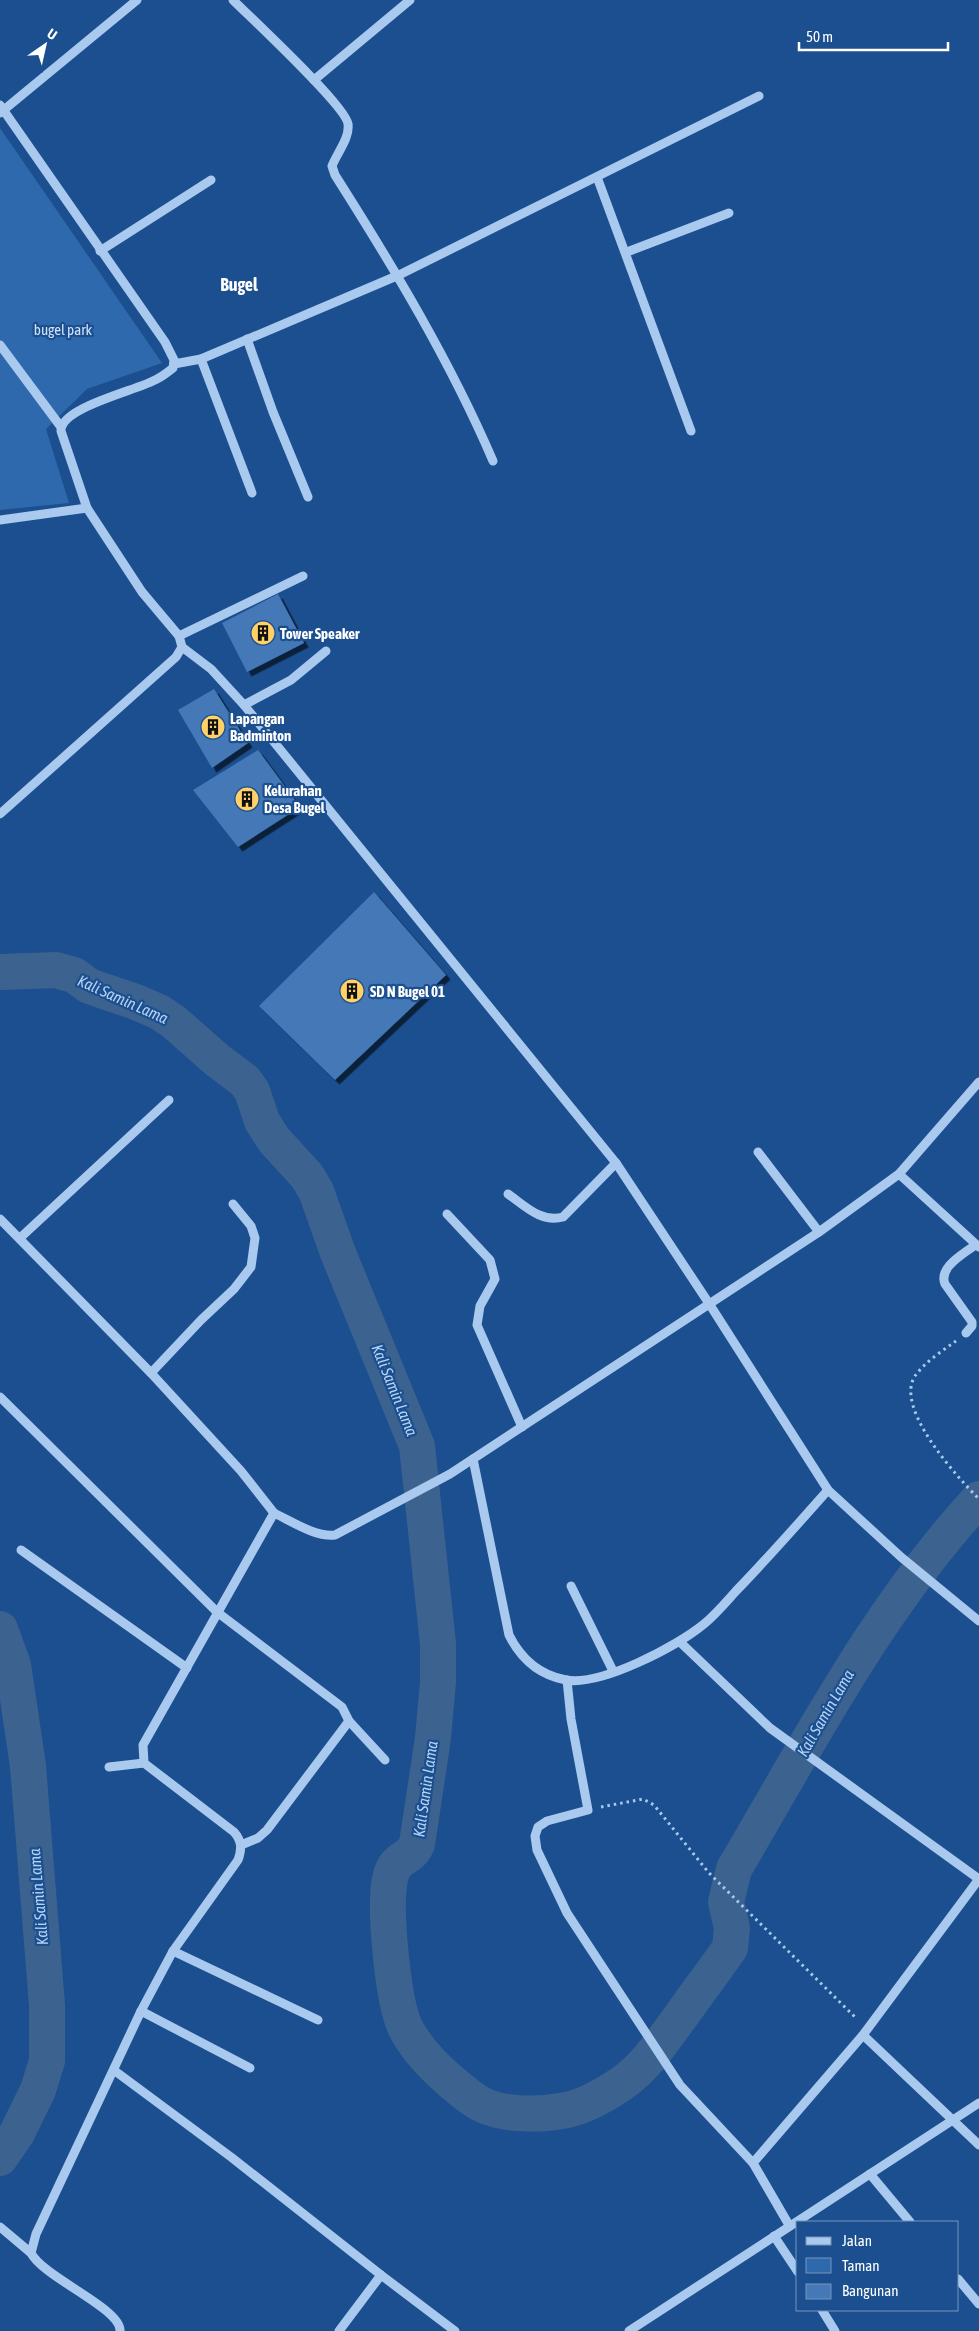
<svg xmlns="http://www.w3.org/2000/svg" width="979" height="2331" font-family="'Asap Condensed',sans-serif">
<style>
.green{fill:#2e69ad}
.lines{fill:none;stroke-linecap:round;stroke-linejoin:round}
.river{stroke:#3c6290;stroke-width:36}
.building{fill:#4478b7;filter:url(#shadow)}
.path{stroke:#a9c9ee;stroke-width:3;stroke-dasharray:2.5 4;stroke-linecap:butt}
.minor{stroke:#a9c9ee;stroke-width:9}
.labels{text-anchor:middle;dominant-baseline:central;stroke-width:4.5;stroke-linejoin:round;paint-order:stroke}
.park-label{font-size:15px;fill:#cfe3fa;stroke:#1b4f8f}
.poi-label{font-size:15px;font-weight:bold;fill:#fff;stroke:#1b4f8f;text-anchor:start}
.water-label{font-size:16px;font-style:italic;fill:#b5d3f5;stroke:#1b4f8f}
.quarter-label{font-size:18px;font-weight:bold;fill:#fff;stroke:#1b4f8f}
</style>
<defs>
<filter id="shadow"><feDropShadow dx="4.5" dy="4.5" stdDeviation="0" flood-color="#0009"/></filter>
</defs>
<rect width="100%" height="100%" fill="#1b4f8f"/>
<polygon class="green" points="0,128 162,363 87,389 46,429 69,503 0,510"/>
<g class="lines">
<g class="river">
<path d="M0 972 56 970 66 973 74 975 89 986 136 1002 159 1012 174 1022 217 1060 245 1081 252 1091 262 1121 274 1140 307 1176 316 1191 338 1253 417 1446 438 1644V1682L433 1738 417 1844C409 1863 393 1853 389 1885 385 1914 393 2001 405 2027 415 2047 432 2065 448 2079 459 2088 469 2098 481 2104 504 2116 542 2115 567 2110 586 2106 606 2094 621 2084 647 2066 663 2040 681 2016 697 1993 714 1971 730 1948L732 1928 726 1902 734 1869C809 1742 878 1608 979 1499"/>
<polyline points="0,1629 13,1665 28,1766 47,2005 47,2061 38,2090 17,2133 0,2158"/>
</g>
</g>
<g class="building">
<polygon points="278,594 304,643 247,672 222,623"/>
<polygon points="214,689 248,743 212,768 178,710"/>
<polygon points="258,750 300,807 238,847 193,790"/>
<polygon points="374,892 446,975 335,1080 259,1006"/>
</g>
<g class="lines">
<g class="path">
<path d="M956 1341C942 1351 925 1362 915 1376 894 1408 957 1477 979 1499"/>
<polyline points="601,1807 643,1799 654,1805 709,1873 857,2019"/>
</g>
<g class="minor">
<path d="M233 0C251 18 346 106 348 124 350 138 337 153 332 166L335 175C394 268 450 361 493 461"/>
<polyline points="314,80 410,0"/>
<path d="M0 105 165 342 174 360 173 368C168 372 163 376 157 379 139 390 60 407 61 431L87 508 142 592 179 636 182 647 176 657 0 814"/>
<polyline points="0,113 137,0"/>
<polyline points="597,177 691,431"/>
<polyline points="100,251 211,180"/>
<polyline points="627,252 729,213"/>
<polyline points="247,339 273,412 308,497"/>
<polyline points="0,345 61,427"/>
<polyline points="201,359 252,493"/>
<polyline points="174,364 201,359 399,275 759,96"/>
<polyline points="0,520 87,508"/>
<polyline points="179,636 303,576"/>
<polyline points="182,647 211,669 244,705 616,1163 710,1305 828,1490 901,1557 979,1621"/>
<polyline points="244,705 291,680 326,651"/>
<polyline points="758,1152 819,1232"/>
<polyline points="899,1174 979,1247"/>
<path d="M508 1194C525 1206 541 1223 563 1217L616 1163"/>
<polyline points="447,1214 490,1260 495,1279 480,1306 477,1325 522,1427"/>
<path d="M0 1219 151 1373 241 1471 274 1513 143 1745 144 1763 234 1832C242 1841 242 1849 238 1860L173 1951 141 2011 36 2234 31 2253C43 2277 122 2309 120 2331"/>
<polyline points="20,1238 169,1100"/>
<path d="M966 1333 972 1326V1322L945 1284C938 1267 964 1254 975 1245"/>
<polyline points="151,1373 201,1320 234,1289 251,1267 255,1238 251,1226 233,1204"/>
<polyline points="0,1397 217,1612 342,1707 349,1721 385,1760"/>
<path d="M473 1459 509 1635C521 1659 539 1675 566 1680 602 1686 677 1646 704 1624 716 1614 726 1602 736 1591 768 1558 798 1524 828 1490"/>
<path d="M274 1513C293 1522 315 1537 335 1535L450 1474 819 1232 899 1174 979 1082"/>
<polyline points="21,1550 187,1668"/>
<polyline points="571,1586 613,1671"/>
<polyline points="680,1642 770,1728 979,1879"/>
<polyline points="567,1680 571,1719 588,1810 547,1821 538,1827 535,1836 537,1850 567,1913 680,2085 753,2163"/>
<polyline points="109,1767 144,1763"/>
<polyline points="241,1845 258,1838 267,1830 349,1721"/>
<polyline points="173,1951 318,2020"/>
<polyline points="141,2011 250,2068"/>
<polyline points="863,2035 979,2145"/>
<polyline points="115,2071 231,2157 381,2275 339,2331"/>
<polyline points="870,2174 910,2222"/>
<polyline points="789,2225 753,2163 863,2035 979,1879"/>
<polyline points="0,2227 31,2253"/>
<polyline points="774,2236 798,2272"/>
<polyline points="381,2275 455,2331"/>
<polyline points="958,2279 979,2304"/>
<polyline points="822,2310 835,2331"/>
<polyline points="629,2331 979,2103"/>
</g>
</g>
<defs>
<symbol id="building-disc" viewBox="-11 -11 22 22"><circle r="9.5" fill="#ffd166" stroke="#1b4f8f"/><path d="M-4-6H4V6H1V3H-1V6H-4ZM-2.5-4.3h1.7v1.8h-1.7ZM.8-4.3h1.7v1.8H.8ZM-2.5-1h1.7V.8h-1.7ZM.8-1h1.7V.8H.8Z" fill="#111"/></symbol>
</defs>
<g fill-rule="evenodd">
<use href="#building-disc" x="249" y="619" width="28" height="28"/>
<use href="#building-disc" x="199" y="713" width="28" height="28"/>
<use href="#building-disc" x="233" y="785" width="28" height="28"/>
<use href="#building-disc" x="338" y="977" width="28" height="28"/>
</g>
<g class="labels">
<g class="park-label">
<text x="63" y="329">bugel park</text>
</g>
<g class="poi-label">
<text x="280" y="633">Tower Speaker</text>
<text x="230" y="718">Lapangan<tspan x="230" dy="17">Badminton</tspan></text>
<text x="264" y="790">Kelurahan<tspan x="264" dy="17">Desa Bugel</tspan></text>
<text x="370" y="991">SD N Bugel 01</text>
</g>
<g class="water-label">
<text transform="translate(123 999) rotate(24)">Kali Samin Lama</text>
<text transform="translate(395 1390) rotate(68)">Kali Samin Lama</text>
<text transform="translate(825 1713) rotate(-60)">Kali Samin Lama</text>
<text transform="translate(425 1789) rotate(-82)">Kali Samin Lama</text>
<text transform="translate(38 1897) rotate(-95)">Kali Samin Lama</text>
</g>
<g class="quarter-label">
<text x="239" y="284">Bugel</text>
</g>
</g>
<rect x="796" y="2221" width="162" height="90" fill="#1b4f8f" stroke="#7695bc"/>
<rect x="806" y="2237" width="25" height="8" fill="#a9c9ee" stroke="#7695bc"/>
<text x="842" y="2246" font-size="15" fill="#ffffff">Jalan</text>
<rect x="806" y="2258" width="25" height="15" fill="#2e69ad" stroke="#7695bc"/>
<text x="842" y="2271" font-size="15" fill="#ffffff">Taman</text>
<rect x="806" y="2284" width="25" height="15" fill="#4478b7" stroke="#7695bc"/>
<text x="842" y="2296" font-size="15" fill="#ffffff">Bangunan</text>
<g transform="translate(45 45) rotate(34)" stroke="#1b4f8f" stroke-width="4" paint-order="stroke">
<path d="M0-4L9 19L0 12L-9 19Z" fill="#ffffff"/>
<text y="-8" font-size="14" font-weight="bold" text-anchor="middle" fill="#ffffff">U</text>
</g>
<path d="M799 42v8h149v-8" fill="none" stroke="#ffffff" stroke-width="2.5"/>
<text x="806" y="42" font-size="15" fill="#ffffff" stroke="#1b4f8f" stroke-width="4" paint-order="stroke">50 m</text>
</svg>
